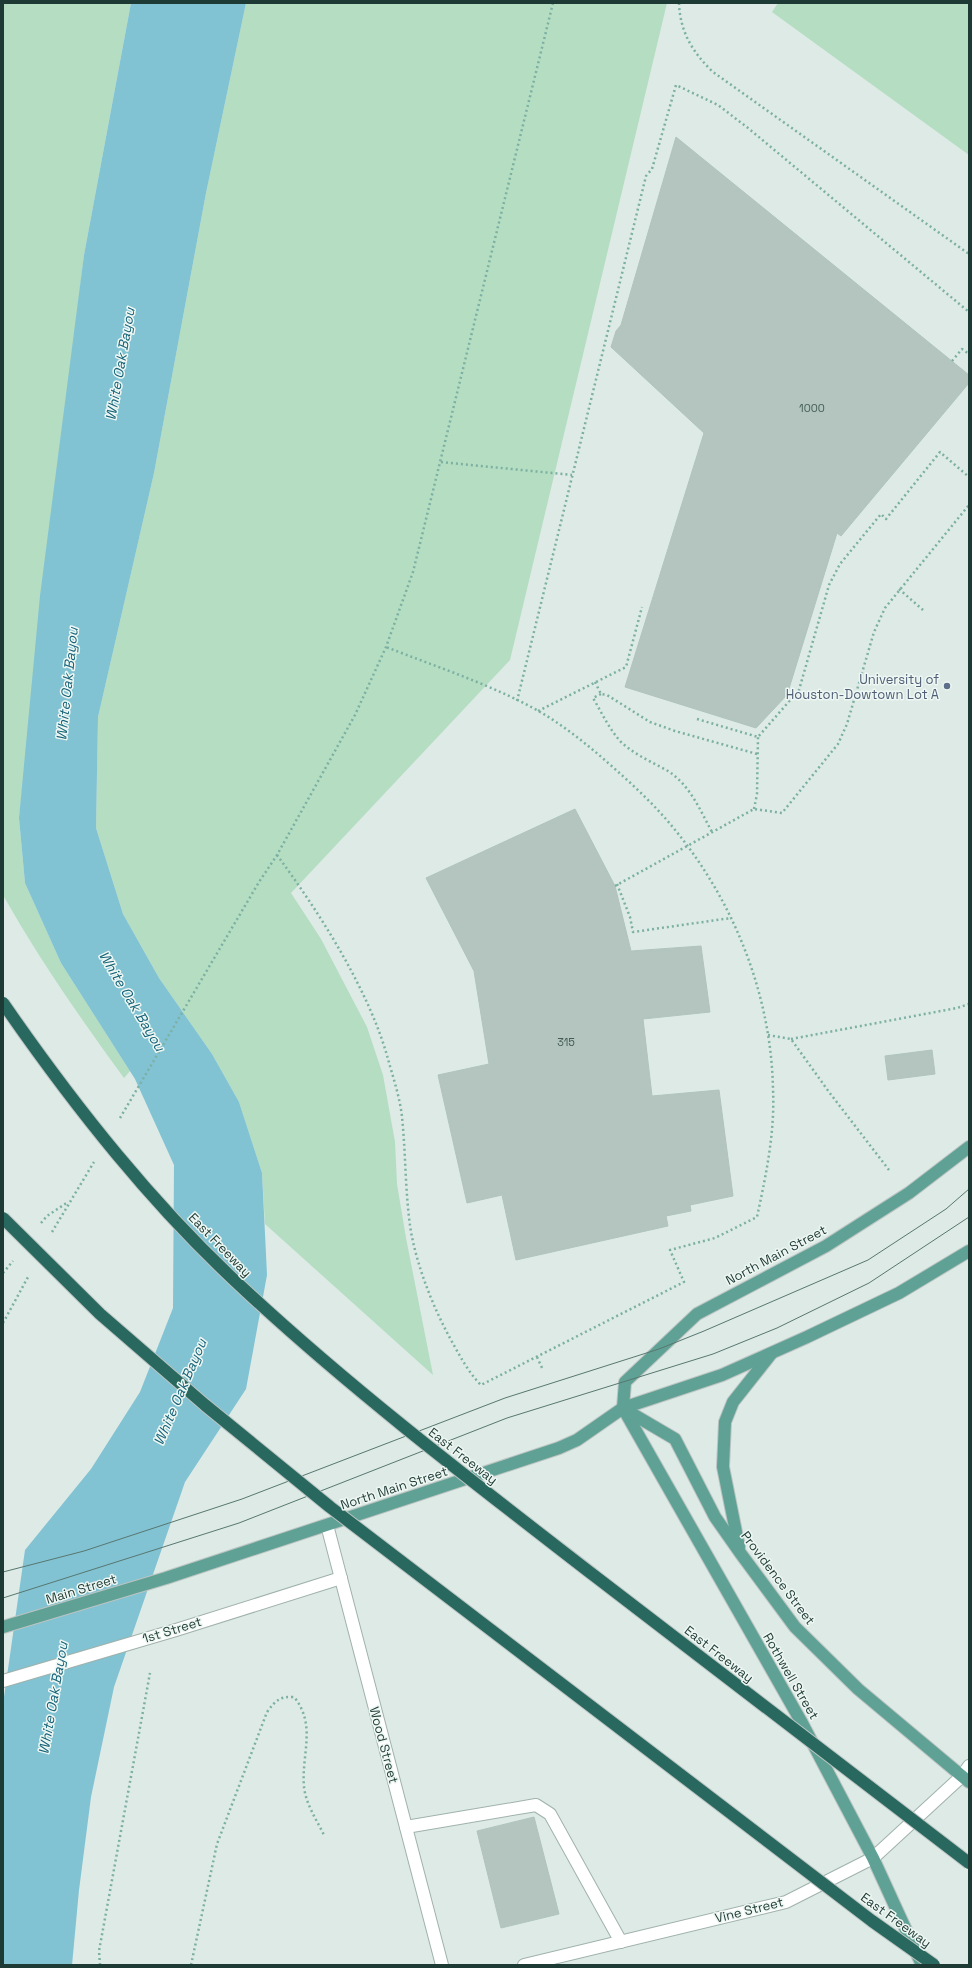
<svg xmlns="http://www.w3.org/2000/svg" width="972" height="1968" font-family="'Space Grotesk',sans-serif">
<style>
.green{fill:#b4ddc2}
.water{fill:#81c2d3}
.building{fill:#b3c5be;stroke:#b0c4bd}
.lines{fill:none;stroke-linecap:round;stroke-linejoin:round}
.minor-casing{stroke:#a0b2ac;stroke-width:14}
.major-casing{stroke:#bcc4c2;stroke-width:14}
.path{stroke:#7cb0a2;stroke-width:2.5;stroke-dasharray:2 3;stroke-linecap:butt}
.minor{stroke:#fff;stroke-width:12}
.major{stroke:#5fa295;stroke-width:12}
.tram{stroke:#587770;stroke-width:1}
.highway-bridge-casing{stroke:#bcc4c2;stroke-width:14;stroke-linecap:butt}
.highway-bridge{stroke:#29685e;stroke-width:12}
.service-dot{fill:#5c6f8a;stroke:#eef7f3;stroke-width:1.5}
.labels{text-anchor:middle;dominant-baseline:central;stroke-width:3;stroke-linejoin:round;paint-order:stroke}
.number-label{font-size:11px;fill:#435d56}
.service-label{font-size:13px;fill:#4e5e75;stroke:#eef7f3;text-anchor:end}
.street-label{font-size:13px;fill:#1e3a34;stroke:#eef7f3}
.water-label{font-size:14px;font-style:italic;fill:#166379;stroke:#eef7f3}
</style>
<rect width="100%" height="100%" fill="#ddeae5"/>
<g class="green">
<path d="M3 3H131L84 255 19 818 25 883 61 963 130 1071 124 1078C81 1019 39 959 3 895Z"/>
<polygon points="246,3 667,3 510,660 291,893 321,939 367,1027 383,1075 395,1142 397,1184 406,1238 433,1375 265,1224 262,1173 239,1102 212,1054 159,978 123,914 96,828 98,717 154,473 206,193"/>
<polygon points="778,3 969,3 969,155 772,12"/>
</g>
<polygon class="water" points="131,3 246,3 206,193 154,473 98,717 96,828 123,914 159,978 212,1054 239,1102 262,1173 267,1275 246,1389 185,1482 114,1687 91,1797 79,1890 72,1965 3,1965 3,1704 25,1550 91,1469 140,1392 173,1308 174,1165 135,1079 61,963 25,883 19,818 40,596 84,255"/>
<g class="building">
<polygon points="676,137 969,375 969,383 841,536 837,533 787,695 756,728 625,687 704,433 611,347 616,331 621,325"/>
<polygon points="575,809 615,886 631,951 701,946 710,1012 643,1019 652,1096 719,1090 733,1196 690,1205 691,1211 666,1216 668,1226 516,1260 502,1195 467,1203 438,1075 489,1064 474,971 426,878"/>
<polygon points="932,1050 935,1074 888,1080 885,1056"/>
<polygon points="534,1817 559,1914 501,1928 477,1831"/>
</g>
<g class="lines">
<defs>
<g id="minor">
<polyline points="327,1525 442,1965"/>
<polyline points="3,1681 176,1630 341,1578"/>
<polyline points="406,1827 536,1805 550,1814 621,1942"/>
<polyline points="524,1965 786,1902 873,1858 962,1776 969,1766"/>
</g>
<g id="major">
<polyline points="623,1408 802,1723 873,1858 922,1965"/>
<polyline points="623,1408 625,1382 697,1314 826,1246 909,1193 969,1147"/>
<polyline points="624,1409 675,1439 715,1517 741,1554 795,1627 858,1689 969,1782"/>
<polyline points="739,1547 723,1467 725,1422 733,1402 771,1354"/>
<polyline points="3,1627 166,1578 559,1448 577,1440 623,1408 722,1375 807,1337 899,1293 969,1251"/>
</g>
</defs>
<use href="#minor" class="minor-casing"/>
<use href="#major" class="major-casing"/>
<g class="path">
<path d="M679 3C680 32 693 53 713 72L969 254"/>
<polyline points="952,361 962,349 969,354"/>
<polyline points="441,462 572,475"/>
<polyline points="899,589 923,610"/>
<polyline points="595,682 601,694 607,695 650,722 675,731 757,754"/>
<path d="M601 694 593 698C602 713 609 729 621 742 635 755 652 762 668 771 690 785 700 810 712 832"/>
<polyline points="517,701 646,176 652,169 676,85 718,105 748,128 969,312"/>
<polyline points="538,711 626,667 642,607"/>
<polyline points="697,719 758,737 799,690 829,585 840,564 881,514 886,519 940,452 969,477"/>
<polyline points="754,809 757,794 758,737"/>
<path d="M277 855C319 912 369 990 388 1059 393 1077 400 1098 402 1117 406 1156 405 1194 411 1232 418 1269 433 1307 451 1340 460 1356 468 1372 481 1385L684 1282 670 1250 715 1238 757 1217C766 1175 775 1133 773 1089 771 990 730 892 665 818 650 801 633 785 616 770 594 750 572 732 547 716 501 688 437 667 386 647"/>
<polyline points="617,884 630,917 633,932 731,918"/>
<polyline points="615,886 754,809 782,813 838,744 847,724 874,632 885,608 969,505"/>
<polyline points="768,1035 791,1039 829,1092 889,1170"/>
<polyline points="791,1039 957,1008 969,1004"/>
<polyline points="120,1118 259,882 277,855 355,715 386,647 413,572 553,3"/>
<polyline points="41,1223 47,1216 68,1202"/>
<polyline points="52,1232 94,1162"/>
<polyline points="3,1273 13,1261"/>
<polyline points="3,1323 28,1277"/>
<polyline points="537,1357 543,1370"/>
<polyline points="100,1965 99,1951 150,1673"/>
<path d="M191 1965 217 1844 267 1712C275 1701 280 1696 294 1697 317 1725 301 1755 304 1787 306 1804 316 1819 324 1835"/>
</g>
<use href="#minor" class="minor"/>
<use href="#major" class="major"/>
<g class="tram">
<polyline points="3,1572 84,1551 242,1499 505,1398 659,1349 704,1331 868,1260 946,1209 969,1189"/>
<polyline points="3,1598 239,1523 507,1418 713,1354 777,1328 869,1283 969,1217"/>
</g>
<defs>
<g id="highway-bridge">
<path d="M3 1003C75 1107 154 1207 247 1292 357 1394 477 1485 596 1577 721 1672 845 1768 969 1863"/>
<polyline points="3,1218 100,1314 205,1405 330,1507 872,1921 934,1965"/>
</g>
</defs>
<use href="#highway-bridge" class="highway-bridge-casing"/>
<use href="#highway-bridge" class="highway-bridge"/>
</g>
<circle class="service-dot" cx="947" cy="686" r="4"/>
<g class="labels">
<g class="number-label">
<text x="812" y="408">1000</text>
<text x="566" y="1042">315</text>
</g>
<g class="service-label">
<text x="939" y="679">University of<tspan x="939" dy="15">Houston-Dowtown Lot A</tspan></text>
</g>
<g class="street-label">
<text transform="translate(220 1245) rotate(46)">East Freeway</text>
<text transform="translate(776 1255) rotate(-28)">North Main Street</text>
<text transform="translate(463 1456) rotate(38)">East Freeway</text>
<text transform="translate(394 1488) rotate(-18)">North Main Street</text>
<text transform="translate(778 1578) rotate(53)">Providence Street</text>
<text transform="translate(81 1589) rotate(-17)">Main Street</text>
<text transform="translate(172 1630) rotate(-17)">1st Street</text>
<text transform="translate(719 1654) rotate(38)">East Freeway</text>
<text transform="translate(791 1676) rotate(60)">Rothwell Street</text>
<text transform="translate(384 1745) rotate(75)">Wood Street</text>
<text transform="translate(749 1910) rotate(-14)">Vine Street</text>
<text transform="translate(896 1920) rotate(36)">East Freeway</text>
</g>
<g class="water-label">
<text transform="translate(120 364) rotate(-80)">White Oak Bayou</text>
<text transform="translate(67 684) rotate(-84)">White Oak Bayou</text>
<text transform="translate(132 1001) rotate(59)">White Oak Bayou</text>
<text transform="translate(180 1392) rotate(-67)">White Oak Bayou</text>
<text transform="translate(53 1698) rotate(-80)">White Oak Bayou</text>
</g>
</g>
<rect width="972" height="1968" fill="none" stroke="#1e3a34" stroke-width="8"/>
</svg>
